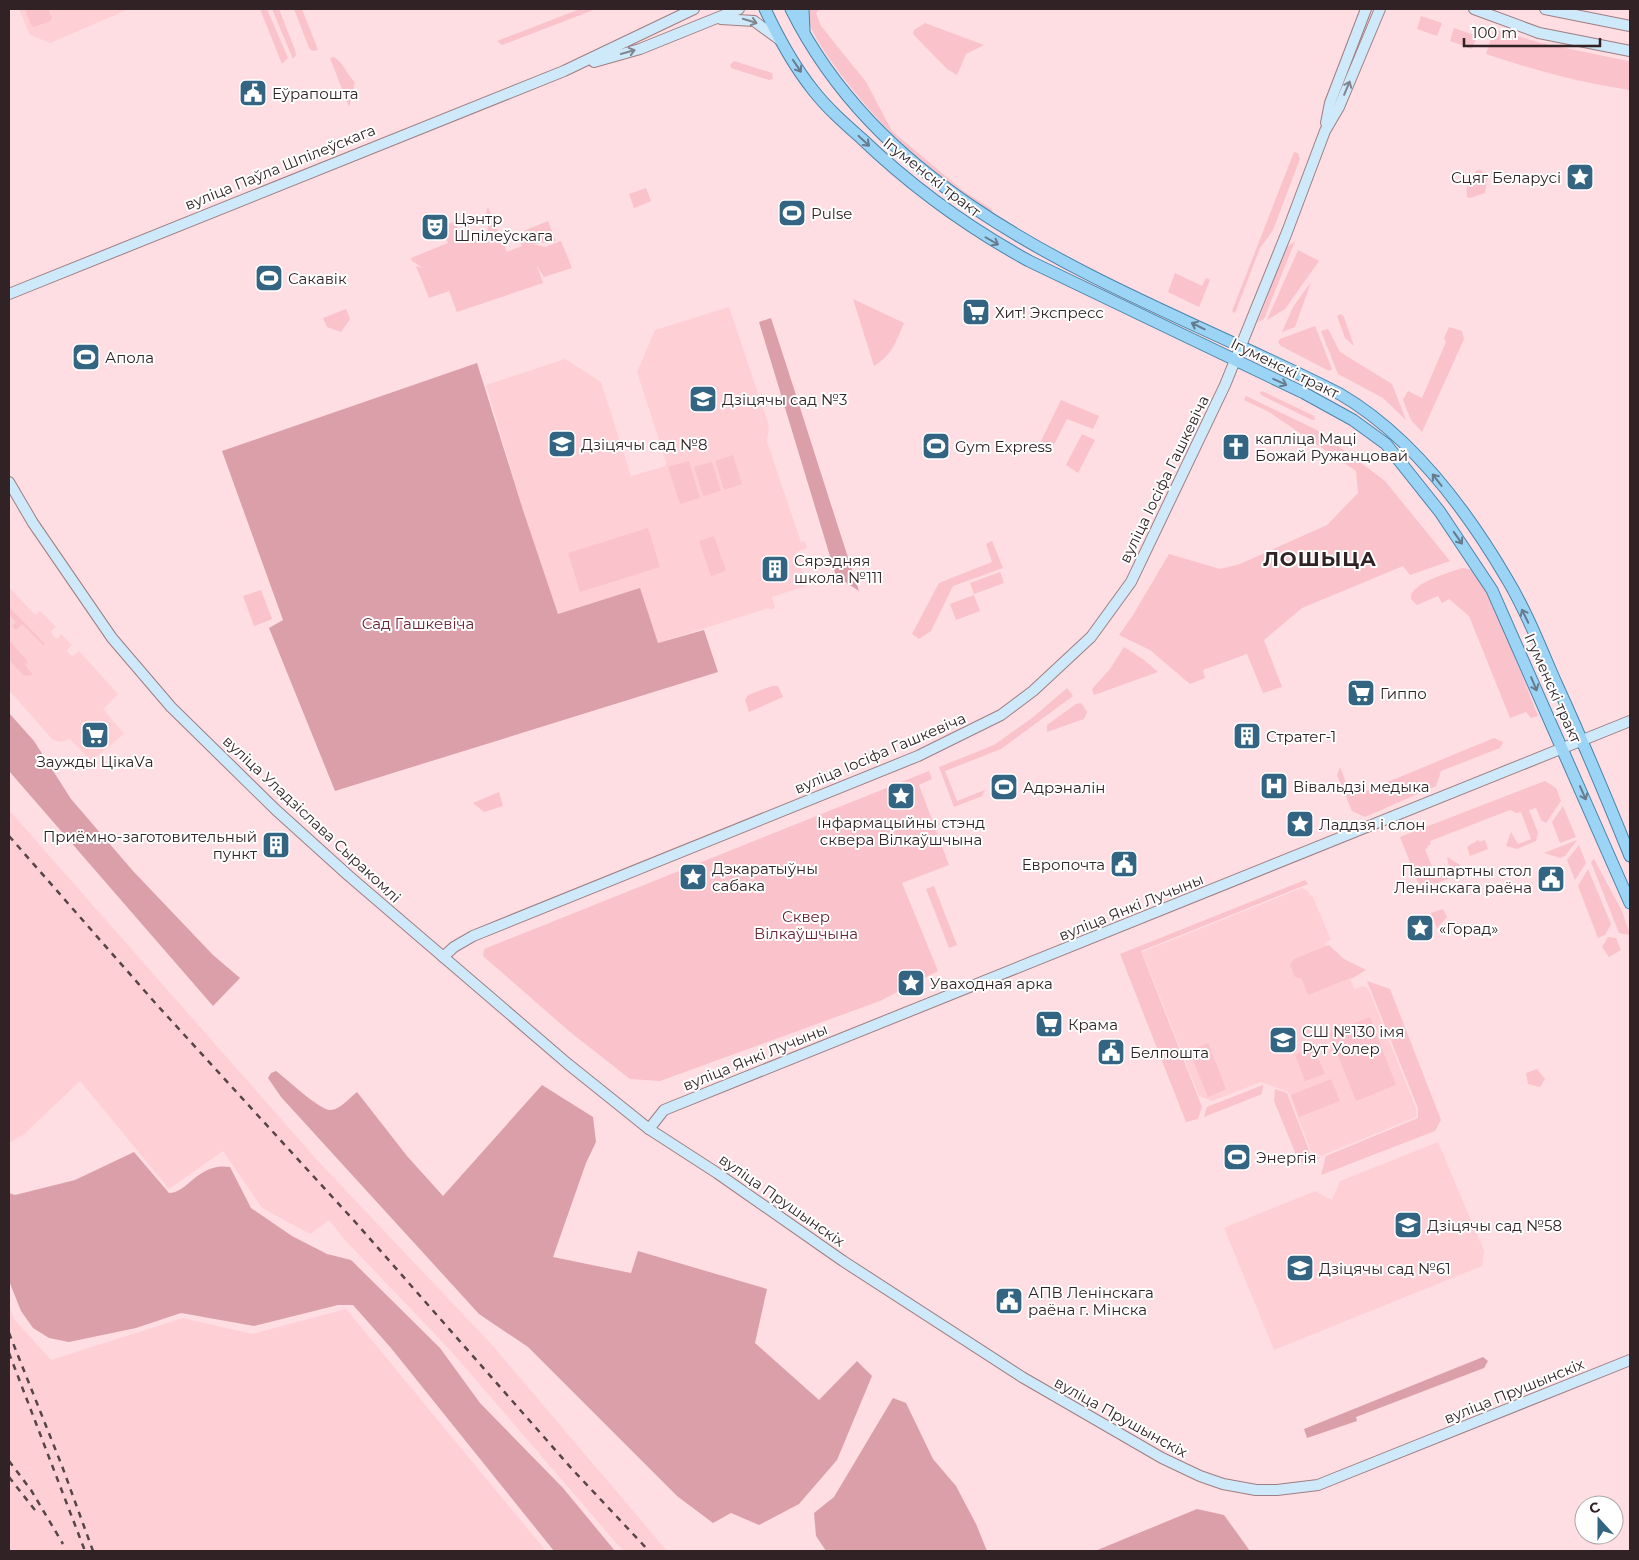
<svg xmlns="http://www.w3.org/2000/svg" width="1639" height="1560" font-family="Montserrat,sans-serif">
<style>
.built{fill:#ffcfd6}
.green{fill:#fac2ca}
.forest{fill:#db9fa9}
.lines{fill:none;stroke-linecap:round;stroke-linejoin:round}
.secondary-casing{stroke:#a07d82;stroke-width:12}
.primary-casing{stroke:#4c84a9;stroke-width:13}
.secondary{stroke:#ceeafa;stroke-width:10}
.primary{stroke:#9cd4f6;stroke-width:11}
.rail{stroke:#564447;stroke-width:2.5;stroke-dasharray:6 6;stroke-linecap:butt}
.oneway{stroke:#808690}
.oneway2{stroke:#667b8e}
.labels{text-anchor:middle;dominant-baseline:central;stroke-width:4;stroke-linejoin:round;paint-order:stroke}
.poi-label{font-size:15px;fill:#312225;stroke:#fff;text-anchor:start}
.street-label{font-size:15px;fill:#312225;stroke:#fff}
.park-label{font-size:15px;fill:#682233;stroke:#fff}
.district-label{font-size:20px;font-weight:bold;letter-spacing:1px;fill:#312225;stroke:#fff}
</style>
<rect width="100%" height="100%" fill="#fedee2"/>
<g class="built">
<polygon points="19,9 129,9 50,43 30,35"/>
<polygon points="729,307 769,426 767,442 801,542 805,541 807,548 796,552 806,586 772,597 775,608 770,610 769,608 658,643 639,589 558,614 523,510 486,385 565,359 601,382 631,476 666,466 666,462 637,372 655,330"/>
<polygon points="9,587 35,615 40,611 56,627 51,631 53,636 57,639 61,634 72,645 67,650 69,654 73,656 79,651 118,694 103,709 124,734 91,761 70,739 61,742 53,740 9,690"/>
<polygon points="9,810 318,1161 493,1346 667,1551 623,1551 451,1351 344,1239 329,1220 310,1234 262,1208 223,1151 169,1189 80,1081 23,1135 9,1143"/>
<polygon points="1302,888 1308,891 1310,896 1312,895 1331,940 1325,942 1334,965 1344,962 1354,989 1363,986 1368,988 1416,1108 1416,1117 1321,1156 1311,1151 1288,1092 1261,1082 1212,1101 1199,1096 1142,952"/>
<polygon points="1438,1142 1484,1251 1482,1266 1274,1350 1224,1228 1315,1191 1332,1200 1340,1181"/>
<polygon points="9,1306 14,1319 51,1360 183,1318 252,1334 346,1309 546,1551 9,1551"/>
</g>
<g class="green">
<polygon points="25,9 48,9 52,18 50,21 34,27 31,25"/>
<polygon points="260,9 267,9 288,58 282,64"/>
<polygon points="272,9 279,9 295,50 296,55 293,59"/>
<polygon points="294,9 302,9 318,50 313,51 309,48"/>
<polygon points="580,9 596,9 502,45 497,41"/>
<path d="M805 9H820L816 13 821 26 866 82 892 131 962 190 993 210 991 212C975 202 957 192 942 181 907 155 810 51 805 9Z"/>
<polygon points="1421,16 1442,23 1437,36 1417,29"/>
<polygon points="925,23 984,45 966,54 957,75 947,69 913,34 914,30"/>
<polygon points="1454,28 1477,36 1472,49 1450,41"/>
<path d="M1494 29 1541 43 1628 61 1630 62V90C1580 83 1534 70 1486 54Z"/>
<path d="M334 57C344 63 346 74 355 82L349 107 330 58Z"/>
<polygon points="734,61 772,73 773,79 769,80 731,68 730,65"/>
<polygon points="1294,152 1298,153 1300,159 1273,230 1260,248 1235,313 1232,311"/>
<path d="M1477 170H1481L1487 178 1485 193 1470 198 1467 197C1465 185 1470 179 1477 170Z"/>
<polygon points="646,188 651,201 634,208 629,194"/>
<path d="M488 207 499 234 496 243 502 240 507 252 522 246 519 239 526 230 548 221 556 241 533 244 545 247 561 241 572 268 544 277 537 266 543 283 457 312 449 291 429 298 416 266 423 268 412 261 411 258 448 243 441 226 454 222 466 241 470 243 486 236C491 227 483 216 488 207Z"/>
<polygon points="1295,241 1264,319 1258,322 1286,248"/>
<polygon points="1298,250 1319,261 1285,309 1267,320"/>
<polygon points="1175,273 1202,286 1206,278 1210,280 1199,307 1168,292"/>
<polygon points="1311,282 1295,327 1282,332 1293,307"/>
<path d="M853 299 904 323C896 342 892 355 874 366Z"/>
<polygon points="346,309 350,319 341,332 327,327 323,318"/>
<polygon points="1341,314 1344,317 1354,346 1345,338 1337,316"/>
<polygon points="1315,326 1332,369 1329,371 1281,346 1278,342 1280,339"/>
<polygon points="1449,327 1462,331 1464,339 1422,432 1411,420 1403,400 1408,391 1422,398 1446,342 1444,338"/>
<polygon points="1328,329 1340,352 1392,384 1406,420 1383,398 1338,374 1321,331"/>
<polygon points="1262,391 1314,416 1315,420 1312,420 1261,395 1260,392"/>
<polygon points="1246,396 1317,430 1385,481 1450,561 1410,575 1403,566 1302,608 1264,640 1282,687 1263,693 1247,654 1203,670 1205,678 1190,684 1150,650 1119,635 1133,615 1169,554 1220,569 1240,564 1327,525 1358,493 1356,471 1269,412 1244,400"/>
<polygon points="1061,400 1099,416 1093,429 1067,419 1052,449 1040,443"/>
<polygon points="1082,434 1095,440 1078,473 1066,465"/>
<polygon points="733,455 742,484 724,490 715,461"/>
<polygon points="689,461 700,498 680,504 668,467"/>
<polygon points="712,462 721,491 703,496 694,467"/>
<polygon points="648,528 660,567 580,592 568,553"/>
<polygon points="714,536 726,571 711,576 699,541"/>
<polygon points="992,541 1003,568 953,586 931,631 919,639 912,634 939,583 992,562 986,544"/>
<path d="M1462 568C1466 568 1470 569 1473 571 1488 583 1528 691 1538 716L1531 718 1526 712 1510 718 1469 616 1449 599 1442 603 1438 596 1417 605 1411 599C1409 583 1449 573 1462 568Z"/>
<polygon points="1000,572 1004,583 974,594 970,583"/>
<polygon points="261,590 272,619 254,626 243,596"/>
<polygon points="974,595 980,611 956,620 950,604"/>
<polygon points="9,607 45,644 44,646 22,624 16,630 12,626 16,622 9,615"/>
<polygon points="9,640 28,662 25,665 33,675 24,676 9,660"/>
<polygon points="1124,647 1144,660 1158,672 1094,695 1092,689 1110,669"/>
<polygon points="772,686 778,686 783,697 749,712 745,700 748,695"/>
<polygon points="1067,688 1073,696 1001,749 945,771 957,801 985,790 982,796 954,807 939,767 994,745 1032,718"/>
<polygon points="1081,703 1087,712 1084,719 1047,732 1047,725 1076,704"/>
<polygon points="1494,738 1503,742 1500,748 1441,771 1436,786 1365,817 1352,811 1337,775 1340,767 1347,785 1361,793"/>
<polygon points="929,771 932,779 919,785 949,865 902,883 938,971 880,1001 660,1081 630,1079 570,1032 483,956 484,949"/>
<polygon points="1545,781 1556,788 1561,801 1546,823 1541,820 1536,808 1529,810 1538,833 1536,841 1517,849 1506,846 1511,832 1518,844 1531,839 1521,812 1516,813 1510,810 1430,841 1431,844 1427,846 1428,848 1425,849 1436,877 1450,871 1447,857 1460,865 1455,876 1421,890 1400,837"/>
<polygon points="499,792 503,806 484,812 473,803"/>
<polygon points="1563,806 1576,837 1560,843 1552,822"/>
<polygon points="1478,840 1480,842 1485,840 1488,849 1470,856 1467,847"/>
<polygon points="1577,840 1565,856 1560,858 1544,853"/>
<polygon points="1579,845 1586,863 1575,880 1567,860"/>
<polygon points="1594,859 1622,911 1630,935 1619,933 1591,862"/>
<polygon points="1588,869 1611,924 1605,935 1598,938 1578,886"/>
<polygon points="1305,880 1308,884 1141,951 1202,1107 1198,1119 1186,1122 1120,954"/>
<polygon points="934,886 957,945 949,948 926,889"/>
<polygon points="1443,909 1447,917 1437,928 1431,913"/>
<polygon points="1608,937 1616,938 1621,950 1609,957 1602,947"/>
<polygon points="1329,945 1344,959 1366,970 1351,979 1348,974 1350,978 1308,995 1302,979 1295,977 1290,965 1294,959"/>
<polygon points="1367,981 1390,989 1441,1120 1435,1131 1321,1175 1326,1156 1418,1118 1418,1108"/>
<polygon points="1370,1017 1396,1085 1356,1101 1329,1033"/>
<polygon points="1208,1043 1226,1089 1208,1097 1189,1051"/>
<polygon points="1313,1047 1325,1074 1305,1081 1295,1055"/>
<polygon points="1537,1069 1545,1079 1540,1087 1528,1084 1526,1073"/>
<polygon points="1331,1079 1340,1101 1299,1117 1291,1095"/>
<polygon points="1263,1085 1262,1094 1204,1117 1207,1107"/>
<polygon points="1275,1089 1287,1093 1310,1153 1320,1158 1307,1165 1299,1162 1274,1101"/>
</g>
<g class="forest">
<path d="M771 318C801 409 829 500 859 591L836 576 759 322Z"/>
<polygon points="477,363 523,510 558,614 640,588 658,643 704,630 718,672 335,791 269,628 283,620 222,451"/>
<polygon points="9,713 34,741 71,799 133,871 213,955 240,978 213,1006 9,771"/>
<path d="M276 1071C287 1079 320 1111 331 1110 341 1109 350 1097 357 1092L407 1156 443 1196 542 1085 593 1117 596 1142 586 1163 553 1257 631 1273 638 1251 767 1289 755 1343 819 1400 857 1361 872 1376 837 1460 799 1504 759 1525 731 1513 713 1523 677 1496 528 1347 479 1314 281 1097 268 1078 271 1073Z"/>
<path d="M134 1152 169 1193C188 1193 198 1162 230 1167L251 1208 292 1236 327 1254 351 1260 440 1348 480 1403 563 1488 615 1551H554L391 1348 353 1305H338L254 1326 181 1313 136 1328 69 1342 49 1338 33 1328 21 1311 9 1281V1193L15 1195 75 1180Z"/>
<polygon points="1483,1357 1488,1361 1484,1368 1356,1417 1357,1421 1307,1438 1304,1429"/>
<polygon points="893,1398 906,1403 933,1459 956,1486 976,1524 987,1551 826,1551 816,1536 814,1513 834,1497"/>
<polygon points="1197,1509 1224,1515 1250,1551 1095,1551"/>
</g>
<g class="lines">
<defs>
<g id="secondary">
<polyline points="1474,9 1539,33 1630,51"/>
<polyline points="1545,9 1630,26"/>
<polyline points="721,19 754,21 780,40"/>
<polyline points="594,62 640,49 739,9"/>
<polyline points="1326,123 1330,103 1366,9"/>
<polyline points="9,294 564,71 694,9"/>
<polyline points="9,482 33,523 112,638 171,707 276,810 349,876 568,1064 649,1129 717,1173 843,1261 1022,1377 1162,1458 1200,1476 1223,1484 1256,1490 1277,1490 1318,1485 1630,1360"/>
<polyline points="443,957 454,947 473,936 918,756 1001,715 1033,691 1091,637 1131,582 1225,385 1287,232 1325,131 1339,107 1380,9"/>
<polyline points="649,1129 664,1110 1630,721"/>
</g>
<g id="primary">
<path d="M765 9C778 37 794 66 813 90 827 108 844 123 861 138 912 187 967 227 1029 261L1304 393 1353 420 1386 444 1440 512 1492 590 1630 903"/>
<path d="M791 9C896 221 1144 294 1340 394 1410 435 1466 509 1507 579 1527 612 1541 649 1557 685 1583 742 1607 799 1630 856"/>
<polyline points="803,9 804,30"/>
</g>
</defs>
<use href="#secondary" class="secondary-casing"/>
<use href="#primary" class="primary-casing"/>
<use href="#secondary" class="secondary"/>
<use href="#primary" class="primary"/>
<g class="rail">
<polyline points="9,836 157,1005 357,1224 572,1469 649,1551"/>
<polyline points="9,1333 62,1466 93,1551"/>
<polyline points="9,1353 85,1551"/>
<polyline points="9,1461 31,1490 63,1544"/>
<polyline points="9,1477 38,1514"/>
</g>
</g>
<defs><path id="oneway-shaft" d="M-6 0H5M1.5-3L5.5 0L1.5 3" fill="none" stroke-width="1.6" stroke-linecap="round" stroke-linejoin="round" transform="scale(1.25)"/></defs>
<g class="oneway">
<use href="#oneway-shaft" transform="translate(750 21) rotate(17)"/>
<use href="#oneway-shaft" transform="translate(628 52) rotate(-16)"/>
<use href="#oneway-shaft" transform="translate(1347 88) rotate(-67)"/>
</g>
<g class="oneway2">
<use href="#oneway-shaft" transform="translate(797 66) rotate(56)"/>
<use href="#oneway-shaft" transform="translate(864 141) rotate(43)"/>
<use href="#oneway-shaft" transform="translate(992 241) rotate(30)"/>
<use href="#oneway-shaft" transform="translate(1198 326) rotate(-154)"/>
<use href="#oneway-shaft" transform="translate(1280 382) rotate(25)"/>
<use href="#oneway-shaft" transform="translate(1437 480) rotate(-128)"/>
<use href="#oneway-shaft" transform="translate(1458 538) rotate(55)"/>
<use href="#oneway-shaft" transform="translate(1525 616) rotate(-116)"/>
<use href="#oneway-shaft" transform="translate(1534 684) rotate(67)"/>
<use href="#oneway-shaft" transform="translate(1583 793) rotate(66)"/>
</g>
<defs>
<symbol id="civic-square" viewBox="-11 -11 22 22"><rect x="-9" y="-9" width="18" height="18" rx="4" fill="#336482" stroke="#fff"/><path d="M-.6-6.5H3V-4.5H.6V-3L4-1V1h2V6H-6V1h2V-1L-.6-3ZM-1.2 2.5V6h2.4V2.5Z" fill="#fff"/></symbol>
<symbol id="sight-square" viewBox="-11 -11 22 22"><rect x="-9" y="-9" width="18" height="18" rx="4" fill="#336482" stroke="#fff"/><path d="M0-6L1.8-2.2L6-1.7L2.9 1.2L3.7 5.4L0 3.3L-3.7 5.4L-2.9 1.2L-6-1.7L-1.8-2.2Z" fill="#fff"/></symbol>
<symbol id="stadium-square" viewBox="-11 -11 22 22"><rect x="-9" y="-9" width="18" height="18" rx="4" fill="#336482" stroke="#fff"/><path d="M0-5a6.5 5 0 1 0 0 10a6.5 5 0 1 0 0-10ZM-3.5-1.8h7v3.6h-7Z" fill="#fff"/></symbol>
<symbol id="theatre-square" viewBox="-11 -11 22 22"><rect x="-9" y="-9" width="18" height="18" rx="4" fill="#336482" stroke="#fff"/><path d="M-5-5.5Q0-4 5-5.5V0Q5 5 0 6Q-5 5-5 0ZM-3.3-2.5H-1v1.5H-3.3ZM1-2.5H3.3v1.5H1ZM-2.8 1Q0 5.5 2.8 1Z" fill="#fff"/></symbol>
<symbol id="supermarket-square" viewBox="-11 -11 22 22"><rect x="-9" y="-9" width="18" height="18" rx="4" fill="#336482" stroke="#fff"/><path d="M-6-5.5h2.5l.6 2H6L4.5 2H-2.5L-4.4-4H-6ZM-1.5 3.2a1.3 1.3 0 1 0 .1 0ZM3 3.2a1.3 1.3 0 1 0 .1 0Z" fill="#fff"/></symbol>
<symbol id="school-square" viewBox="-11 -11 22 22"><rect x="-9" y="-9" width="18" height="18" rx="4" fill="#336482" stroke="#fff"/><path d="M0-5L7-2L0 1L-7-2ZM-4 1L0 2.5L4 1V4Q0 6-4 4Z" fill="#fff"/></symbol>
<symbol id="church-square" viewBox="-11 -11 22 22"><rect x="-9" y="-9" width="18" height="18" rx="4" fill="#336482" stroke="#fff"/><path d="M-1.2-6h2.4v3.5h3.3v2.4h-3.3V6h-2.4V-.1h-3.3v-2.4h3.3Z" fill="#fff"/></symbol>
<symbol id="building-square" viewBox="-11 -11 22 22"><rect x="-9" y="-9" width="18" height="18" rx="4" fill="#336482" stroke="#fff"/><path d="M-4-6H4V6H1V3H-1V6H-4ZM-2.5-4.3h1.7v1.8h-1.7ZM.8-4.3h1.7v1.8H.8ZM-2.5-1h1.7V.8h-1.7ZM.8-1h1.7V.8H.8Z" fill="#fff"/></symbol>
<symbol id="hospital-square" viewBox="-11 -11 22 22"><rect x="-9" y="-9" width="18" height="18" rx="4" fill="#336482" stroke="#fff"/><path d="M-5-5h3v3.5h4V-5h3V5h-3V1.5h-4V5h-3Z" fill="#fff"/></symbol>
</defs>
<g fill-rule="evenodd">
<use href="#civic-square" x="237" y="77" width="32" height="32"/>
<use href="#sight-square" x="1564" y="161" width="32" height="32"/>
<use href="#stadium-square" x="776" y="197" width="32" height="32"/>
<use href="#theatre-square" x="419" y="211" width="32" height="32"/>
<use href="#stadium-square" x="253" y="262" width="32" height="32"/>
<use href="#supermarket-square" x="960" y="296" width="32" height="32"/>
<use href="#stadium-square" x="70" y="341" width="32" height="32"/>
<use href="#school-square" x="687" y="383" width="32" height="32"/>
<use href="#school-square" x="546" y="428" width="32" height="32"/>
<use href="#stadium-square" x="920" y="430" width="32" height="32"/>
<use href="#church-square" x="1220" y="431" width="32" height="32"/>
<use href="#building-square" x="759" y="553" width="32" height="32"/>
<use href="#supermarket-square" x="1345" y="677" width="32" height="32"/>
<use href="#supermarket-square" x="79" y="719" width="32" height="32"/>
<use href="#building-square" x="1231" y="720" width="32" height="32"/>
<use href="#hospital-square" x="1258" y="770" width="32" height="32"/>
<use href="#stadium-square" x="988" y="771" width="32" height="32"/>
<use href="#sight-square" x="885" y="780" width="32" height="32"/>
<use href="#sight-square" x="1284" y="808" width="32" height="32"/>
<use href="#building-square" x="260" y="829" width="32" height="32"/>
<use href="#civic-square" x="1108" y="848" width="32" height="32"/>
<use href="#sight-square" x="677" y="861" width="32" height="32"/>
<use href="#civic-square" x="1535" y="863" width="32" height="32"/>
<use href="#sight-square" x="1404" y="912" width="32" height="32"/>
<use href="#sight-square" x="895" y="967" width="32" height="32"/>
<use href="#supermarket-square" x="1033" y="1008" width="32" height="32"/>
<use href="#school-square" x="1267" y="1024" width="32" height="32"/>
<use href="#civic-square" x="1095" y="1036" width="32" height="32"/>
<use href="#stadium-square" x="1221" y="1141" width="32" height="32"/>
<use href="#school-square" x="1392" y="1209" width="32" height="32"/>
<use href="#school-square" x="1284" y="1252" width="32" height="32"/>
<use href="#civic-square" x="993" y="1285" width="32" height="32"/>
</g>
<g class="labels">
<g class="poi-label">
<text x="272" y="93">Еўрапошта</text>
<text x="1561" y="177" text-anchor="end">Сцяг Беларусі</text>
<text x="811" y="213">Pulse</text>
<text x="454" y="218">Цэнтр<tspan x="454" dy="17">Шпілеўскага</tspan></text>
<text x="288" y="278">Сакавік</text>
<text x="995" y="312">Хит! Экспресс</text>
<text x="105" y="357">Апола</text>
<text x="722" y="399">Дзіцячы сад №3</text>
<text x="1255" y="438">капліца Маці<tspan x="1255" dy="17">Божай Ружанцовай</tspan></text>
<text x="581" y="444">Дзіцячы сад №8</text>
<text x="955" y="446">Gym Express</text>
<text x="794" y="560">Сярэдняя<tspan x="794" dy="17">школа №111</tspan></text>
<text x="1380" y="693">Гиппо</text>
<text x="1266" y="736">Стратег-1</text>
<text x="95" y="761" text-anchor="middle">Заужды ЦікаVа</text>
<text x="1293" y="786">Вівальдзі медыка</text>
<text x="1023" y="787">Адрэналін</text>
<text x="901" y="822" text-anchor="middle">Інфармацыйны стэнд<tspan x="901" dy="17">сквера Вілкаўшчына</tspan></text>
<text x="1319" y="824">Ладдзя і слон</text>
<text x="257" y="836" text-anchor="end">Приёмно-заготовительный<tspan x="257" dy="17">пункт</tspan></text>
<text x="1105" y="864" text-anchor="end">Европочта</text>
<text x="712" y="868">Дэкаратыўны<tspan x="712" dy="17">сабака</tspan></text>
<text x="1532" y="870" text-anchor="end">Пашпартны стол<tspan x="1532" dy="17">Ленінскага раёна</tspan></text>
<text x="1439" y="928">«Горад»</text>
<text x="930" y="983">Уваходная арка</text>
<text x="1068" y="1024">Крама</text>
<text x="1302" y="1031">СШ №130 імя<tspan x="1302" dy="17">Рут Уолер</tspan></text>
<text x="1130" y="1052">Белпошта</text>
<text x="1256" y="1157">Энергія</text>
<text x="1427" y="1225">Дзіцячы сад №58</text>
<text x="1319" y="1268">Дзіцячы сад №61</text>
<text x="1028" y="1292">АПВ Ленінскага<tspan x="1028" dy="17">раёна г. Мінска</tspan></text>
</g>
<g class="street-label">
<text transform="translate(280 167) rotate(-22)">вуліца Паўла Шпілеўскага</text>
<text transform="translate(932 177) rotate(38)">Ігуменскі тракт</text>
<text transform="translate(1285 368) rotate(26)">Ігуменскі тракт</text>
<text transform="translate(1164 479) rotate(-64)">вуліца Іосіфа Гашкевіча</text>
<text transform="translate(1553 688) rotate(66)">Ігуменскі тракт</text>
<text transform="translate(880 753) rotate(-23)">вуліца Іосіфа Гашкевіча</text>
<text transform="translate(312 819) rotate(43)">вуліца Уладзіслава Сыракомлі</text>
<text transform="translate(1131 907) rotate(-22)">вуліца Янкі Лучыны</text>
<text transform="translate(755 1057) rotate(-22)">вуліца Янкі Лучыны</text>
<text transform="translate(782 1200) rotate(35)">вуліца Прушынскіх</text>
<text transform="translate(1514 1391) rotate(-22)">вуліца Прушынскіх</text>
<text transform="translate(1121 1417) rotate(29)">вуліца Прушынскіх</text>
</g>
<g class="park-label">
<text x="418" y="623">Сад Гашкевіча</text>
<text x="806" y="916">Сквер<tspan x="806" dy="17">Вілкаўшчына</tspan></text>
</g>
<g class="district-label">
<text x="1320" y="559">ЛОШЫЦА</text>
</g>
</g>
<rect width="1639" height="1560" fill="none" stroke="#312225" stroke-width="20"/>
<g transform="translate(1599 1520) rotate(339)"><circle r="24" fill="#ffffff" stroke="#ada7a8"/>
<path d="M0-4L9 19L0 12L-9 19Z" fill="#336482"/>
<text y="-8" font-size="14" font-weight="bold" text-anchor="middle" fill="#312225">С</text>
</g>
<path d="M1464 38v8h136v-8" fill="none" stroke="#312225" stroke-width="2.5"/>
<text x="1472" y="38" font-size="15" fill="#312225" stroke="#ffffff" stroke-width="4" paint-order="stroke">100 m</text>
</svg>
